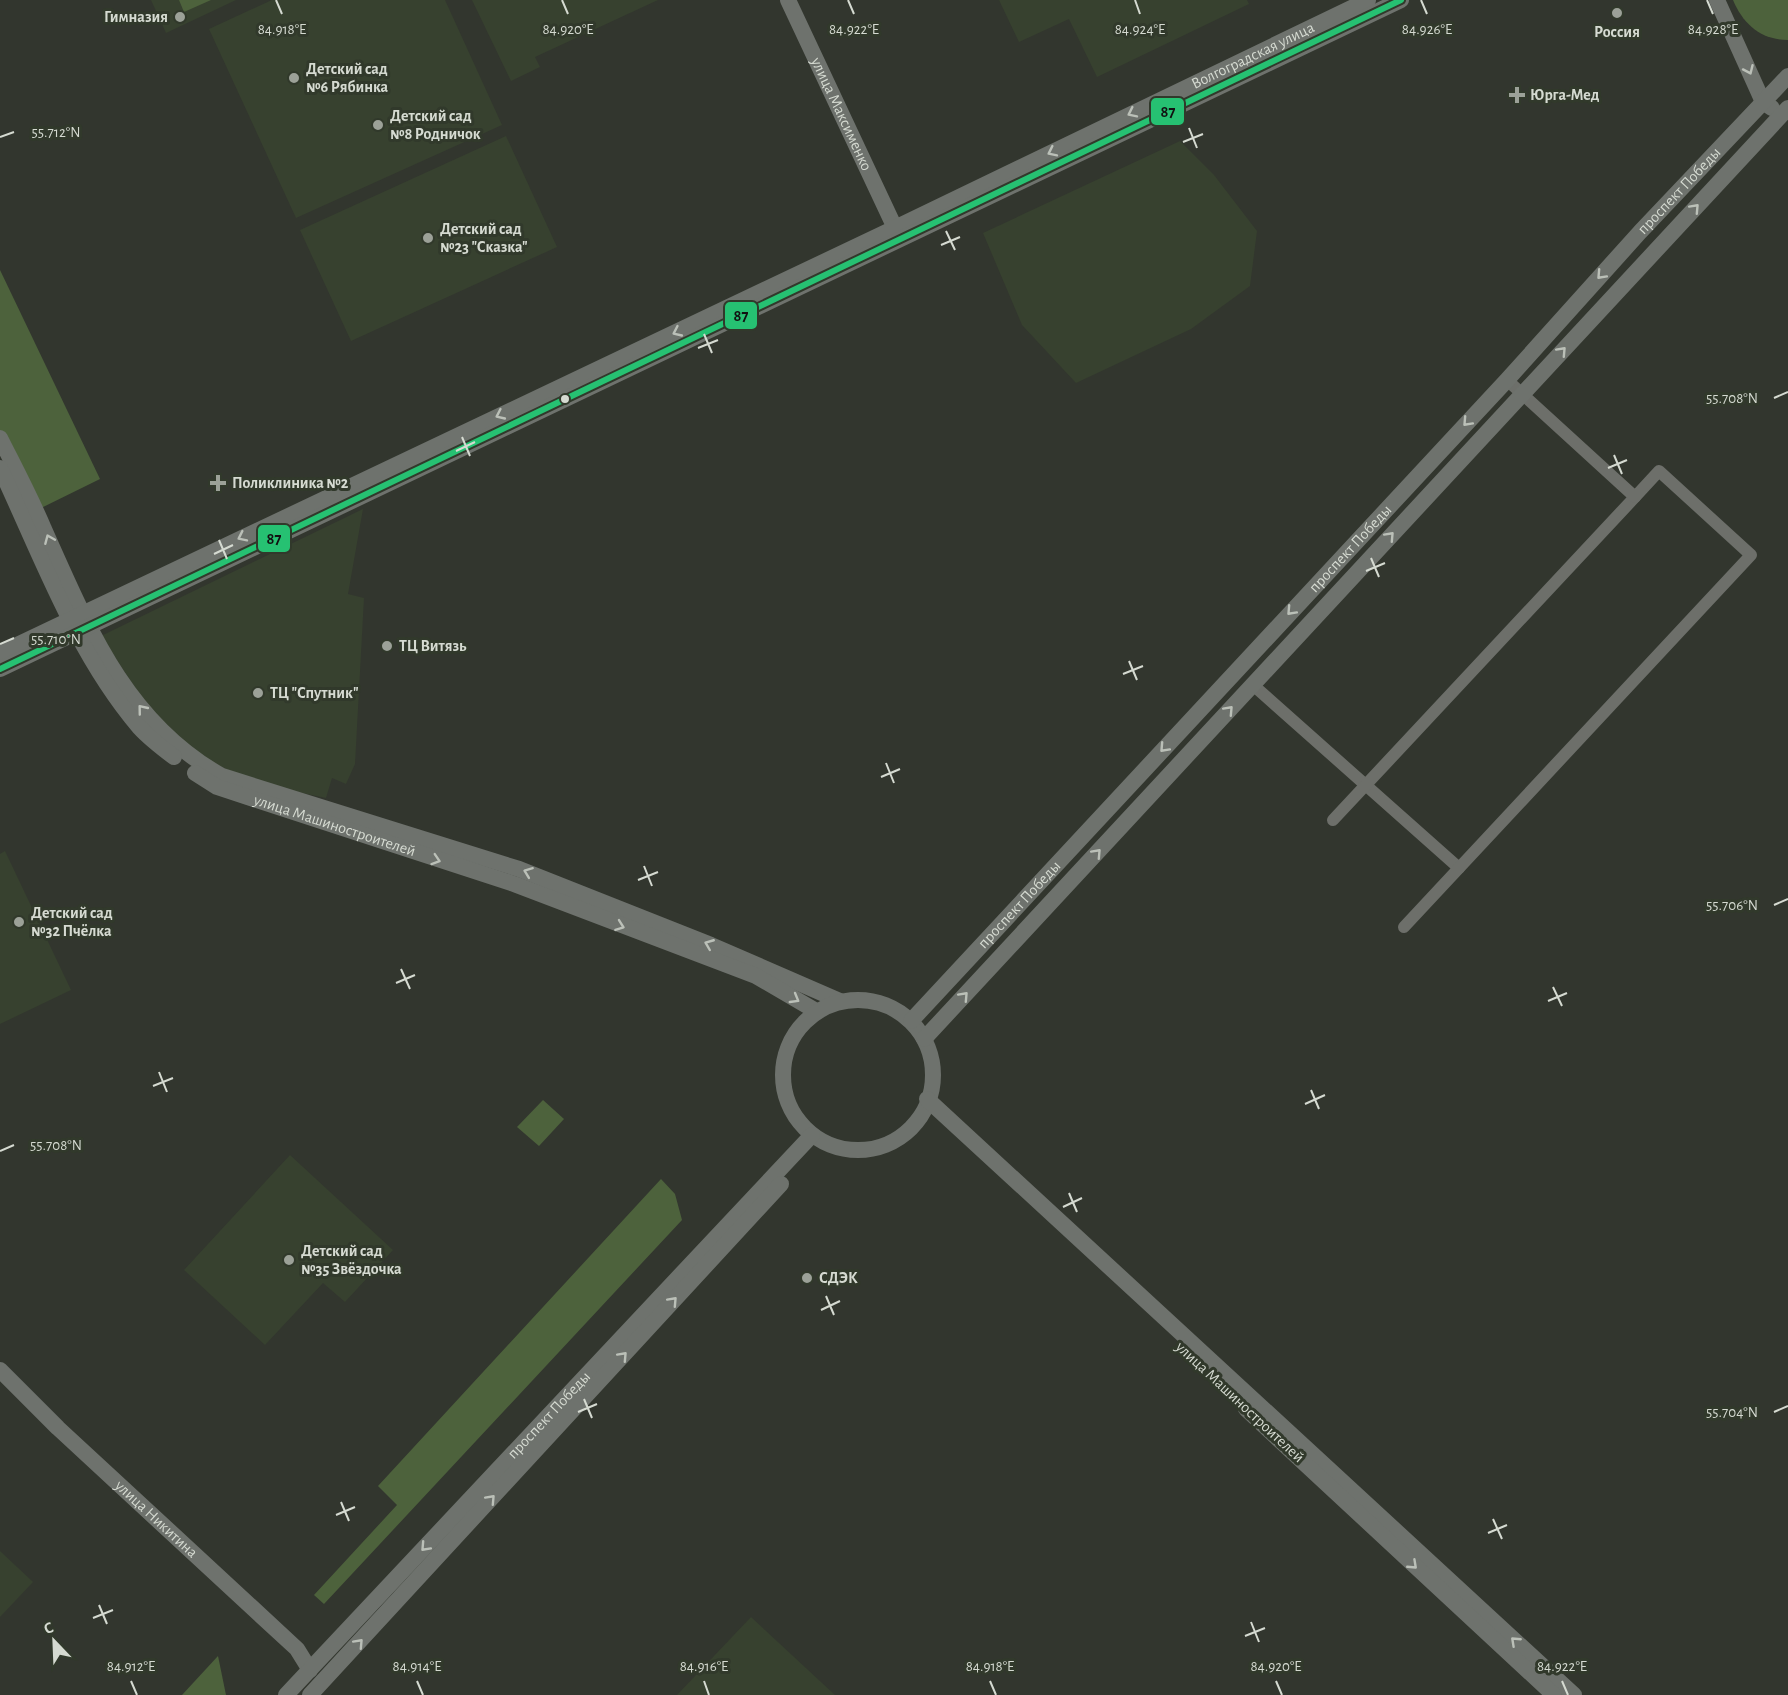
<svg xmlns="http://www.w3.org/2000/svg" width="1788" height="1695" font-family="'Alegreya Sans',sans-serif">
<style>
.built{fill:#37412f}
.green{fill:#4d623c}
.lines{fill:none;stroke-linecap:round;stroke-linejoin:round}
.street{stroke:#6d6f6a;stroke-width:12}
.secondary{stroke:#6e726d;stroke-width:16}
.bus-1-casing{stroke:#31392b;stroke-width:10}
.bus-1{stroke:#26c172;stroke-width:6}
.oneway{stroke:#bbc0b8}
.ticks{fill:none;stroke:#d5dad1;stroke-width:2}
.poi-dot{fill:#9ca198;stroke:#31392b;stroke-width:2}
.bus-dot{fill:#d5dad1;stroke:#31392b;stroke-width:2}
.labels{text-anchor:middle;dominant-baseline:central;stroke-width:6;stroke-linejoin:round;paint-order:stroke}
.poi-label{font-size:16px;font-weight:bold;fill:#d5dad1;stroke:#31392b;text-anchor:start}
.street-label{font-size:16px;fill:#d5dad1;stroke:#31392b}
.ticks-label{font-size:15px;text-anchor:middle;fill:#d5dad1;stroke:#31392b;stroke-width:6;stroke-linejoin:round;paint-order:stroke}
.line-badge{stroke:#31392b;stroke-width:2}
.pale-badge-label{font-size:16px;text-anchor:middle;font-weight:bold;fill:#111}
</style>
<rect width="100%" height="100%" fill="#32362e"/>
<g class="built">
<polygon points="151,0 236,0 166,33"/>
<polygon points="272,0 445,0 502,125 296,218 209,29"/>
<polygon points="472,0 658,0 535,57 540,67 511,81"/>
<polygon points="999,0 1247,0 1249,4 1097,77 1069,19 1019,42"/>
<polygon points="506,136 557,247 351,341 300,230"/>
<polygon points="1180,141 1214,175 1257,231 1250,286 1191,329 1076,383 1022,325 983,233"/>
<polygon points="363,509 348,594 364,598 355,764 346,784 332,778 326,798 254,783 196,754 155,718 101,636"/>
<polygon points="5,851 71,990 0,1024 0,854"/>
<polygon points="290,1155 393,1250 345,1302 323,1283 265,1345 184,1270"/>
<polygon points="0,1551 33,1582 0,1617"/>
<polygon points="751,1617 835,1695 677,1695"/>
</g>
<g class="green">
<polygon points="179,0 211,0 184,12"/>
<path d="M1733 0H1788V40C1761 40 1743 24 1733 0Z"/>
<polygon points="0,270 100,479 35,511 0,438"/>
<polygon points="543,1100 564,1119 539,1146 517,1127"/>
<polygon points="661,1179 675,1194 682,1220 324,1604 314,1595 397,1505 378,1486"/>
<polygon points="218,1656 226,1695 182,1695"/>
</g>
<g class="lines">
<g class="street">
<polyline points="1253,685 1459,868"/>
<polyline points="1333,820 1635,497"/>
<polyline points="1404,927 1751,555 1659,471 1635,497 1507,380"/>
</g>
<g class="secondary">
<path id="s1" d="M788 0 895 228"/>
<polyline points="1717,0 1763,102 1772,108"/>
<path d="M0 438C15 468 31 498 44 529 87 625 125 722 222 776L519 869 711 945 840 1001"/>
<path d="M0 468C41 555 76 653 139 727 149 738 162 748 174 757"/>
<path id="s2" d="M0 653 895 228 1368 0"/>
<polyline points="0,669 1401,0"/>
<path id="s3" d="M195 773 217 787 514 884 756 976 816 1011"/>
<circle cx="858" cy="1075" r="75"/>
<path id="s4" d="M911 1021 1507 380 1640 232 1788 76"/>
<polyline points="924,1039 1788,108"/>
<polyline points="927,1099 1574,1695"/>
<path id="s5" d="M0 1370 58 1428 297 1649 310 1670"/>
<polyline points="1246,1409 1554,1695"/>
<path id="s6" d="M286 1695 812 1135"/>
<polyline points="310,1695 781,1184"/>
</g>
<defs>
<polyline id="bus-1" points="0,669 1401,0"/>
</defs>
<use href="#bus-1" class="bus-1-casing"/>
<use href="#bus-1" class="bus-1"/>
</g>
<defs><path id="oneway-chevron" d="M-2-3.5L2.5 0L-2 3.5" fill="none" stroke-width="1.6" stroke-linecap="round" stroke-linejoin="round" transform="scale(1.5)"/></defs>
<g class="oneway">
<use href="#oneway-chevron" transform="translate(1749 70) rotate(66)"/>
<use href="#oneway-chevron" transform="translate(1132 113) rotate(154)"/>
<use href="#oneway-chevron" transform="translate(1052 152) rotate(154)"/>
<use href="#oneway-chevron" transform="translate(1695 208) rotate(-47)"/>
<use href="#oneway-chevron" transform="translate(1601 275) rotate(133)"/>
<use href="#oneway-chevron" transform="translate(677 332) rotate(155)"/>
<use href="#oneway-chevron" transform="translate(1562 351) rotate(-47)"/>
<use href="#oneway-chevron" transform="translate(500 415) rotate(155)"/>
<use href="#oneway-chevron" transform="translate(1467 422) rotate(133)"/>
<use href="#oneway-chevron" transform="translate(1390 536) rotate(-47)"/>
<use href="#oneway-chevron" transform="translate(242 537) rotate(154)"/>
<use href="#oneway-chevron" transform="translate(49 539) rotate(-113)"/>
<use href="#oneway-chevron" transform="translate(1291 611) rotate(133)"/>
<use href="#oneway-chevron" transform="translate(142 709) rotate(-129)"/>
<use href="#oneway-chevron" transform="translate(1229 710) rotate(-47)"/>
<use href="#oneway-chevron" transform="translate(1164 748) rotate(133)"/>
<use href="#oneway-chevron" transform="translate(1097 853) rotate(-47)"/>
<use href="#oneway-chevron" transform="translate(436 860) rotate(18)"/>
<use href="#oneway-chevron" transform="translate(528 872) rotate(-159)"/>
<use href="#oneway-chevron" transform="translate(620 926) rotate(20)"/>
<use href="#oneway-chevron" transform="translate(709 944) rotate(-158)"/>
<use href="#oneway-chevron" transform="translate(964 996) rotate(-47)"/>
<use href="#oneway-chevron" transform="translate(795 999) rotate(30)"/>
<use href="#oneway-chevron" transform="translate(673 1301) rotate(-47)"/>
<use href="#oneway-chevron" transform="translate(623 1356) rotate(-47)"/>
<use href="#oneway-chevron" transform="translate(491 1499) rotate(-47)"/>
<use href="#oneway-chevron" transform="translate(425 1547) rotate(133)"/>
<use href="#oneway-chevron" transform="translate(1413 1565) rotate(43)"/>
<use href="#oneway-chevron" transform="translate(1515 1641) rotate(-137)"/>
<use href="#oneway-chevron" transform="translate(359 1643) rotate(-47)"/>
</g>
<path class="ticks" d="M276 0 282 14M562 0 568 14M848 0 854 14M1135 0 1140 14M1421 0 1427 14M1707 0 1713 14M1189 128 1197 148M0 137 14 132M1183 142 1203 134M946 231 955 250M941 245 960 237M704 334 712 353M698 348 718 340M1774 398 1788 392M462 437 470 456M456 451 475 442M1614 455 1622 474M1608 468 1627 460M219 540 227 559M214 554 233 545M1371 558 1379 577M1366 571 1385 563M0 644 14 638M1129 661 1137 680M1123 674 1143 666M886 763 894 783M881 777 900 769M644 866 652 886M638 880 658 872M1774 905 1788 899M401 969 410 989M396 983 415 975M1553 987 1562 1006M1548 1001 1567 993M159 1072 167 1092M153 1086 173 1078M1311 1090 1319 1109M1305 1104 1325 1095M0 1151 14 1145M1069 1193 1077 1212M1063 1207 1082 1198M826 1296 834 1315M821 1310 840 1301M584 1399 592 1418M578 1412 597 1404M1774 1412 1788 1406M341 1502 349 1521M336 1515 355 1507M1493 1519 1502 1539M1488 1533 1507 1525M99 1605 107 1624M93 1618 113 1610M1251 1622 1259 1642M1245 1636 1265 1628M131 1681 137 1695M417 1681 423 1695M704 1681 709 1695M990 1681 996 1695M1276 1681 1282 1695M1562 1681 1568 1695"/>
<g class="poi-dot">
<circle cx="1617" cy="13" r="6"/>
<circle cx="180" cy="17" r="6"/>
<circle cx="294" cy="78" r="6"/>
<path d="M1514 86h6v6h6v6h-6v6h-6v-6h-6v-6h6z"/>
<circle cx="378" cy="125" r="6"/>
<circle cx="428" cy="238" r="6"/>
<path d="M215 474h6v6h6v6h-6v6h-6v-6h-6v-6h6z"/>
<circle cx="387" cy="646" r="6"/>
<circle cx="258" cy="693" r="6"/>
<circle cx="19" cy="922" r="6"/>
<circle cx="289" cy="1260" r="6"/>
<circle cx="807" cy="1278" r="6"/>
</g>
<circle class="bus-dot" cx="565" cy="399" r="5"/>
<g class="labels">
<g class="poi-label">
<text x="168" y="17" text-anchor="end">Гимназия</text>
<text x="1617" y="32" text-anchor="middle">Россия</text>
<text x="306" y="69">Детский сад<tspan x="306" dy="18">№6 Рябинка</tspan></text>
<text x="1530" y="95">Юрга-Мед</text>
<text x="390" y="116">Детский сад<tspan x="390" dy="18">№8 Родничок</tspan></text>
<text x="440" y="229">Детский сад<tspan x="440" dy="18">№23 "Сказка"</tspan></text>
<text x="232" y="483">Поликлиника №2</text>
<text x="399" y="646">ТЦ Витязь</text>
<text x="270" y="693">ТЦ "Спутник"</text>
<text x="31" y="913">Детский сад<tspan x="31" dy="18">№32 Пчёлка</tspan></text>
<text x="301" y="1251">Детский сад<tspan x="301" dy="18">№35 Звёздочка</tspan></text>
<text x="819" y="1278">СДЭК</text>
</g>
<g class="street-label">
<text stroke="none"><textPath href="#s2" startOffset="1388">Волгоградская улица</textPath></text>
<text stroke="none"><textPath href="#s1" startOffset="126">улица Максименко</textPath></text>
<text stroke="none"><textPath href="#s4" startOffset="1131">проспект Победы</textPath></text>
<text stroke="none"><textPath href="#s4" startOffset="645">проспект Победы</textPath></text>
<text stroke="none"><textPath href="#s3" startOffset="150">улица Машиностроителей</textPath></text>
<text stroke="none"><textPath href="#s4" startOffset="159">проспект Победы</textPath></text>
<text transform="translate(1240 1402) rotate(43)">улица Машиностроителей</text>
<text stroke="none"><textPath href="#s6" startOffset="384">проспект Победы</textPath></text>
<text stroke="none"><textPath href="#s5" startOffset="216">улица Никитина</textPath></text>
</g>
</g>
<g class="ticks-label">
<text x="282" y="34">84.918°E</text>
<text x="568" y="34">84.920°E</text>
<text x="854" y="34">84.922°E</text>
<text x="1140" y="34">84.924°E</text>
<text x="1427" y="34">84.926°E</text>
<text x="1713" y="34">84.928°E</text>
<text x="56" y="137">55.712°N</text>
<text x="1732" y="403">55.708°N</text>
<text x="56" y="644">55.710°N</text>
<text x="1732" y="910">55.706°N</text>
<text x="56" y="1150">55.708°N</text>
<text x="1732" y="1417">55.704°N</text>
<text x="131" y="1671">84.912°E</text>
<text x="417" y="1671">84.914°E</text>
<text x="704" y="1671">84.916°E</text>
<text x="990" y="1671">84.918°E</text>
<text x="1276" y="1671">84.920°E</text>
<text x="1562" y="1671">84.922°E</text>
</g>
<g class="line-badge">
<rect x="1150" y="97" width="35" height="29" rx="6" fill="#26c172"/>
<rect x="724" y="301" width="34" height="29" rx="6" fill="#26c172"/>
<rect x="257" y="524" width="34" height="29" rx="6" fill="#26c172"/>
</g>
<g class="pale-badge-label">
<text x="1168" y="117">87</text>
<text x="741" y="321">87</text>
<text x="274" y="544">87</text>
</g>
<g transform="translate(54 1641) rotate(337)" stroke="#31392b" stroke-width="4.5" paint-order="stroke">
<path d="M0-4.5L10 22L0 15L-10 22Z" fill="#d5dad1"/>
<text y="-9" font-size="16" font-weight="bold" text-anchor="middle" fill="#d5dad1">С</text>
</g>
</svg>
